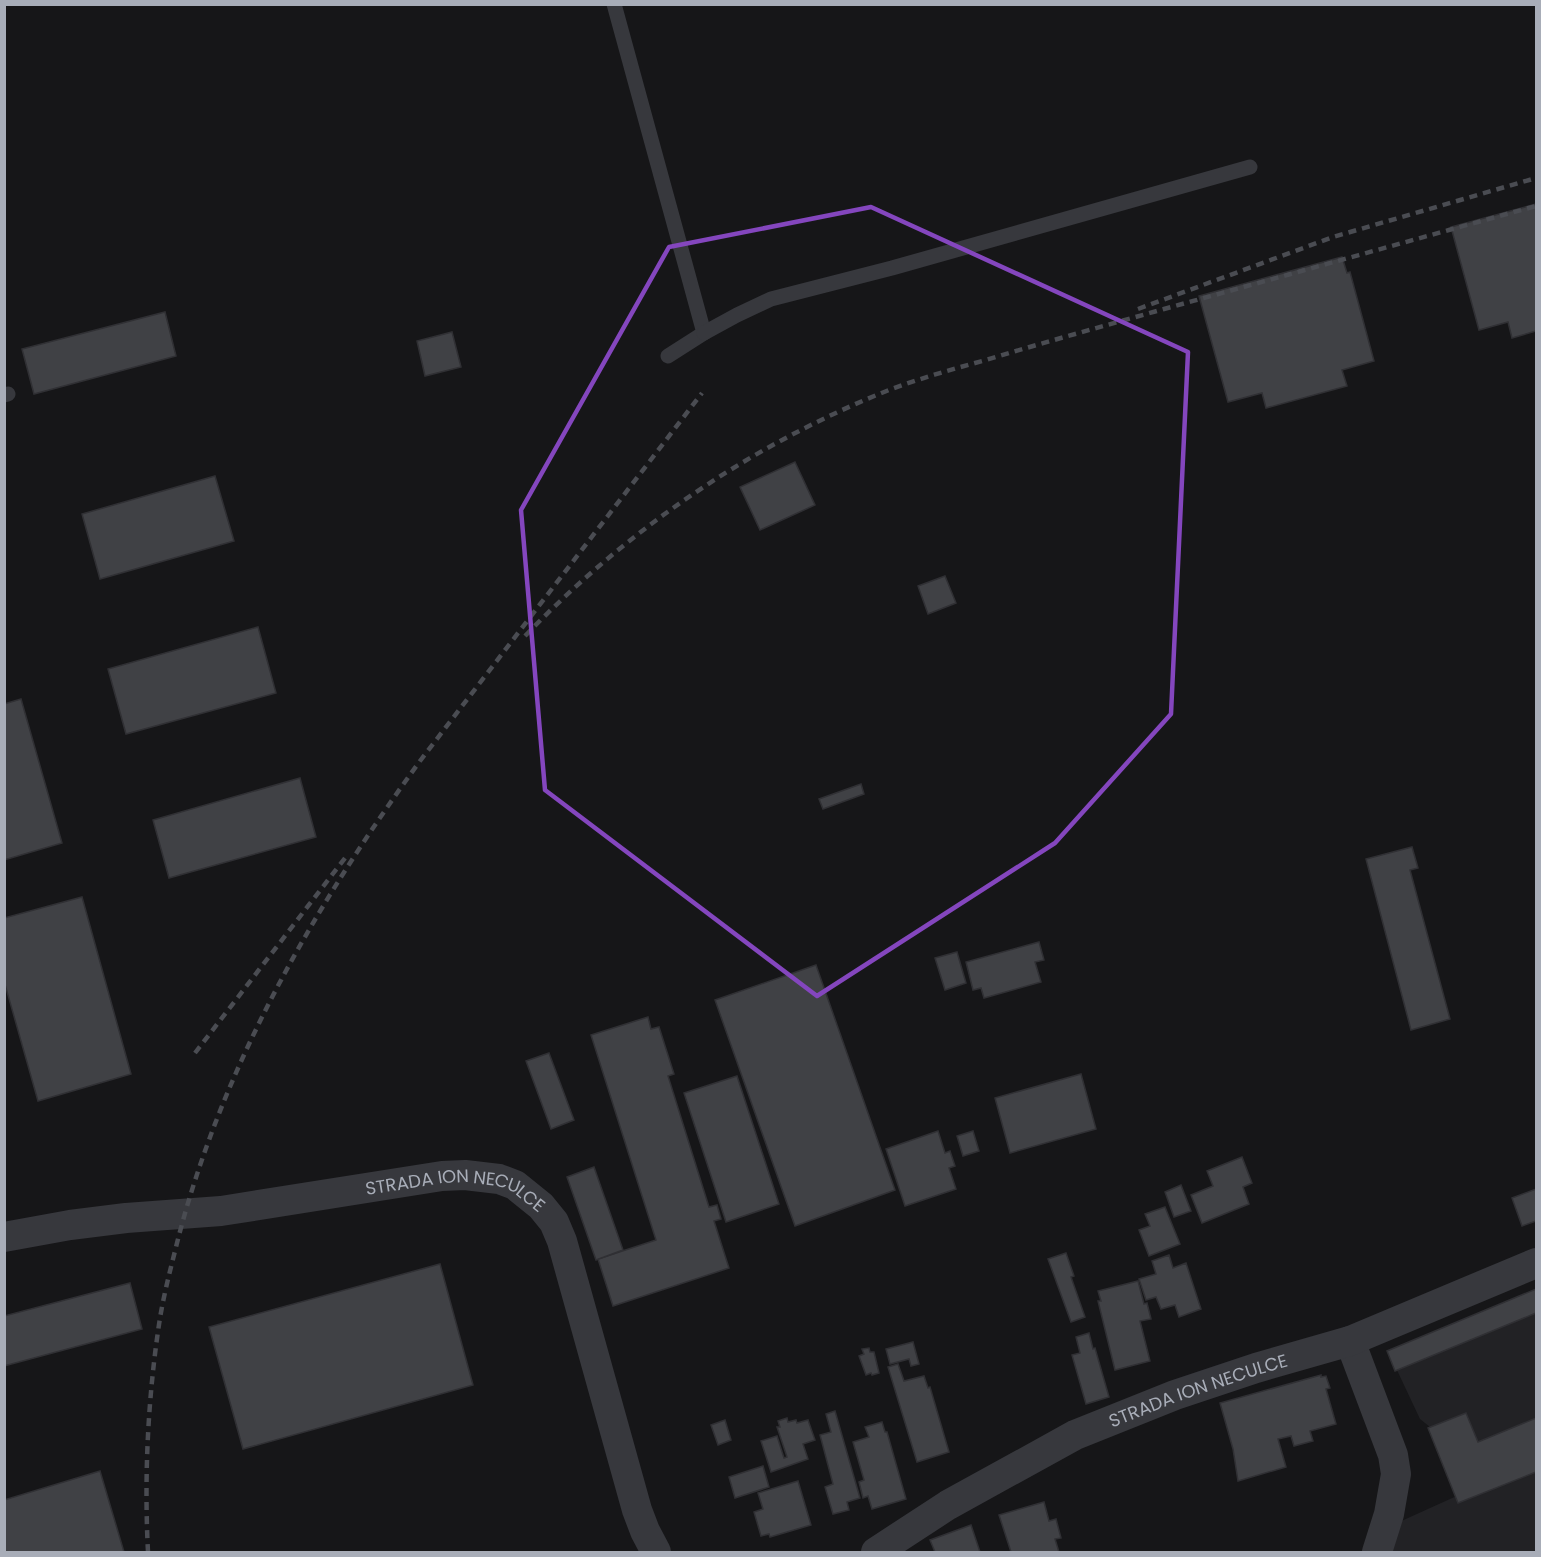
<svg xmlns="http://www.w3.org/2000/svg" width="1541" height="1557" font-family="Poppins,sans-serif">
<style>
.built{fill:#222225}
.building{fill:#404145;stroke:#303034;stroke-width:1.5}
.lines{fill:none;stroke-linecap:round;stroke-linejoin:round}
.service{stroke:#37383d;stroke-width:15}
.minor{stroke:#37383d;stroke-width:30}
.rail{stroke:#4a4c52;stroke-width:4.5;stroke-dasharray:8 6;stroke-linecap:butt}
.marked{fill:none;stroke:#8446be;stroke-width:4.5;stroke-linejoin:round}
.labels{text-anchor:middle;dominant-baseline:central;stroke-width:5;stroke-linejoin:round;paint-order:stroke}
.street-label{font-size:18px;fill:#a8adb8;stroke:#111113}
</style>
<rect width="100%" height="100%" fill="#161618"/>
<polygon class="built" points="1536,1290 1536,1552 1387,1552 1397,1523 1461,1494 1435,1431 1420,1419 1388,1351"/>
<g class="building">
<polygon points="1536,204 1536,331 1512,338 1508,322 1479,330 1451,227"/>
<polygon points="1342,257 1347,273 1350,272 1374,361 1342,370 1347,386 1266,408 1262,393 1228,402 1199,296"/>
<polygon points="165,312 176,356 34,394 22,349"/>
<polygon points="452,332 461,367 425,376 417,341"/>
<polygon points="795,462 815,505 760,530 740,487"/>
<polygon points="215,476 234,541 100,579 82,514"/>
<polygon points="945,576 956,603 928,614 918,586"/>
<polygon points="258,627 276,693 126,734 108,669"/>
<polygon points="21,699 62,843 4,860 4,704"/>
<polygon points="300,778 316,837 169,878 153,820"/>
<polygon points="861,784 864,794 823,809 819,799"/>
<polygon points="1412,847 1418,868 1410,870 1450,1019 1411,1030 1366,859"/>
<polygon points="82,897 131,1074 38,1101 4,981 4,918"/>
<polygon points="1039,942 1044,960 1035,962 1041,982 984,998 981,988 973,990 966,962"/>
<polygon points="957,952 966,983 945,990 935,958"/>
<polygon points="816,965 895,1190 795,1226 715,1000"/>
<polygon points="648,1017 651,1029 659,1027 674,1074 668,1076 709,1207 717,1205 721,1219 714,1221 729,1268 613,1306 598,1259 656,1240 591,1035"/>
<polygon points="549,1053 574,1120 551,1129 526,1061"/>
<polygon points="1081,1074 1096,1129 1010,1153 995,1098"/>
<polygon points="737,1076 779,1204 726,1222 684,1093"/>
<polygon points="938,1131 945,1153 950,1151 955,1166 949,1168 956,1189 905,1206 886,1149"/>
<polygon points="973,1131 979,1151 963,1156 957,1136"/>
<polygon points="1242,1157 1252,1183 1243,1187 1249,1204 1202,1223 1191,1195 1213,1186 1207,1171"/>
<polygon points="594,1167 623,1250 596,1260 567,1177"/>
<polygon points="1181,1185 1191,1211 1174,1217 1165,1192"/>
<polygon points="1536,1189 1536,1221 1522,1226 1512,1198"/>
<polygon points="1165,1207 1180,1244 1149,1256 1139,1230 1150,1226 1145,1214"/>
<polygon points="1066,1253 1074,1276 1071,1277 1085,1317 1071,1322 1048,1259"/>
<polygon points="1169,1255 1173,1268 1186,1263 1201,1309 1179,1317 1175,1305 1161,1309 1156,1297 1146,1300 1139,1279 1156,1274 1152,1261"/>
<polygon points="440,1264 473,1385 243,1449 209,1327"/>
<polygon points="1138,1281 1144,1304 1147,1303 1151,1319 1140,1321 1150,1361 1115,1370 1098,1301 1101,1301 1098,1291"/>
<polygon points="130,1283 142,1329 4,1366 4,1316"/>
<polygon points="1536,1289 1536,1313 1395,1371 1387,1351"/>
<polygon points="1089,1333 1093,1349 1095,1348 1109,1397 1086,1404 1072,1355 1080,1353 1076,1337"/>
<polygon points="913,1342 919,1364 911,1366 909,1359 890,1364 886,1349"/>
<polygon points="869,1348 870,1352 874,1352 879,1373 872,1375 871,1373 866,1375 859,1356 864,1354 862,1349"/>
<polygon points="898,1364 904,1381 924,1376 928,1388 930,1387 949,1452 917,1462 888,1367"/>
<polygon points="1321,1375 1321,1377 1326,1376 1330,1388 1326,1389 1336,1424 1310,1431 1313,1441 1294,1446 1291,1436 1278,1439 1286,1467 1238,1481 1233,1449 1220,1403"/>
<polygon points="835,1411 860,1498 847,1502 849,1510 833,1514 825,1487 833,1484 820,1435 831,1432 826,1414"/>
<polygon points="1466,1413 1478,1442 1536,1418 1536,1472 1458,1503 1428,1428"/>
<polygon points="787,1418 788,1422 796,1420 797,1423 808,1420 815,1440 803,1444 808,1459 771,1472 761,1441 777,1436 784,1458 787,1457 777,1427 780,1427 778,1421"/>
<polygon points="725,1420 731,1440 718,1445 711,1425"/>
<polygon points="882,1422 885,1432 887,1432 906,1499 872,1509 868,1496 863,1498 859,1482 864,1480 853,1442 869,1437 865,1427"/>
<polygon points="763,1466 769,1487 735,1498 729,1477"/>
<polygon points="100,1471 124,1552 4,1552 4,1500"/>
<polygon points="798,1481 811,1525 770,1537 769,1534 761,1536 754,1512 763,1509 758,1493"/>
<polygon points="1044,1502 1049,1521 1056,1519 1061,1538 1055,1539 1059,1552 1011,1552 999,1515"/>
<polygon points="971,1525 980,1552 935,1552 930,1540"/>
</g>
<g class="lines">
<g class="service">
<polyline points="614,4 704,333 668,356"/>
<polyline points="704,333 737,315 771,299 892,268 1250,167"/>
<polyline points="4,395 8,394"/>
</g>
<g class="minor">
<path id="s1" d="M4 1237 70 1225 126 1218 221 1211 442 1176 465 1175 499 1179 515 1185 541 1206 554 1222 562 1241 637 1510 645 1531 656 1552"/>
<polyline points="1350,1341 1393,1455 1396,1474 1389,1514 1377,1552"/>
<path id="s2" d="M876 1552 948 1505 1075 1435 1175 1395 1256 1368 1350 1341 1536 1263"/>
</g>
<g class="rail">
<polyline points="1138,309 1333,237 1536,178"/>
<path d="M525 636C628 529 751 445 889 390 921 378 953 369 986 360 1045 342 1104 326 1164 309 1288 275 1412 240 1536 206"/>
<polyline points="195,1053 345,858"/>
<path d="M148 1552C144 1475 148 1395 160 1318 164 1294 170 1271 176 1247 220 1070 313 908 420 761L702 393"/>
</g>
</g>
<path class="marked" d="M871 207 1188 352 1171 714 1055 843 817 996 545 790 521 510 669 247Z"/>
<g class="labels">
<g class="street-label">
<text stroke="none"><textPath href="#s1" startOffset="459">STRADA ION NECULCE</textPath></text>
<text stroke="none"><textPath href="#s2" startOffset="362">STRADA ION NECULCE</textPath></text>
</g>
</g>
<rect width="1541" height="1557" fill="none" stroke="#a8adb8" stroke-width="12"/>
</svg>
